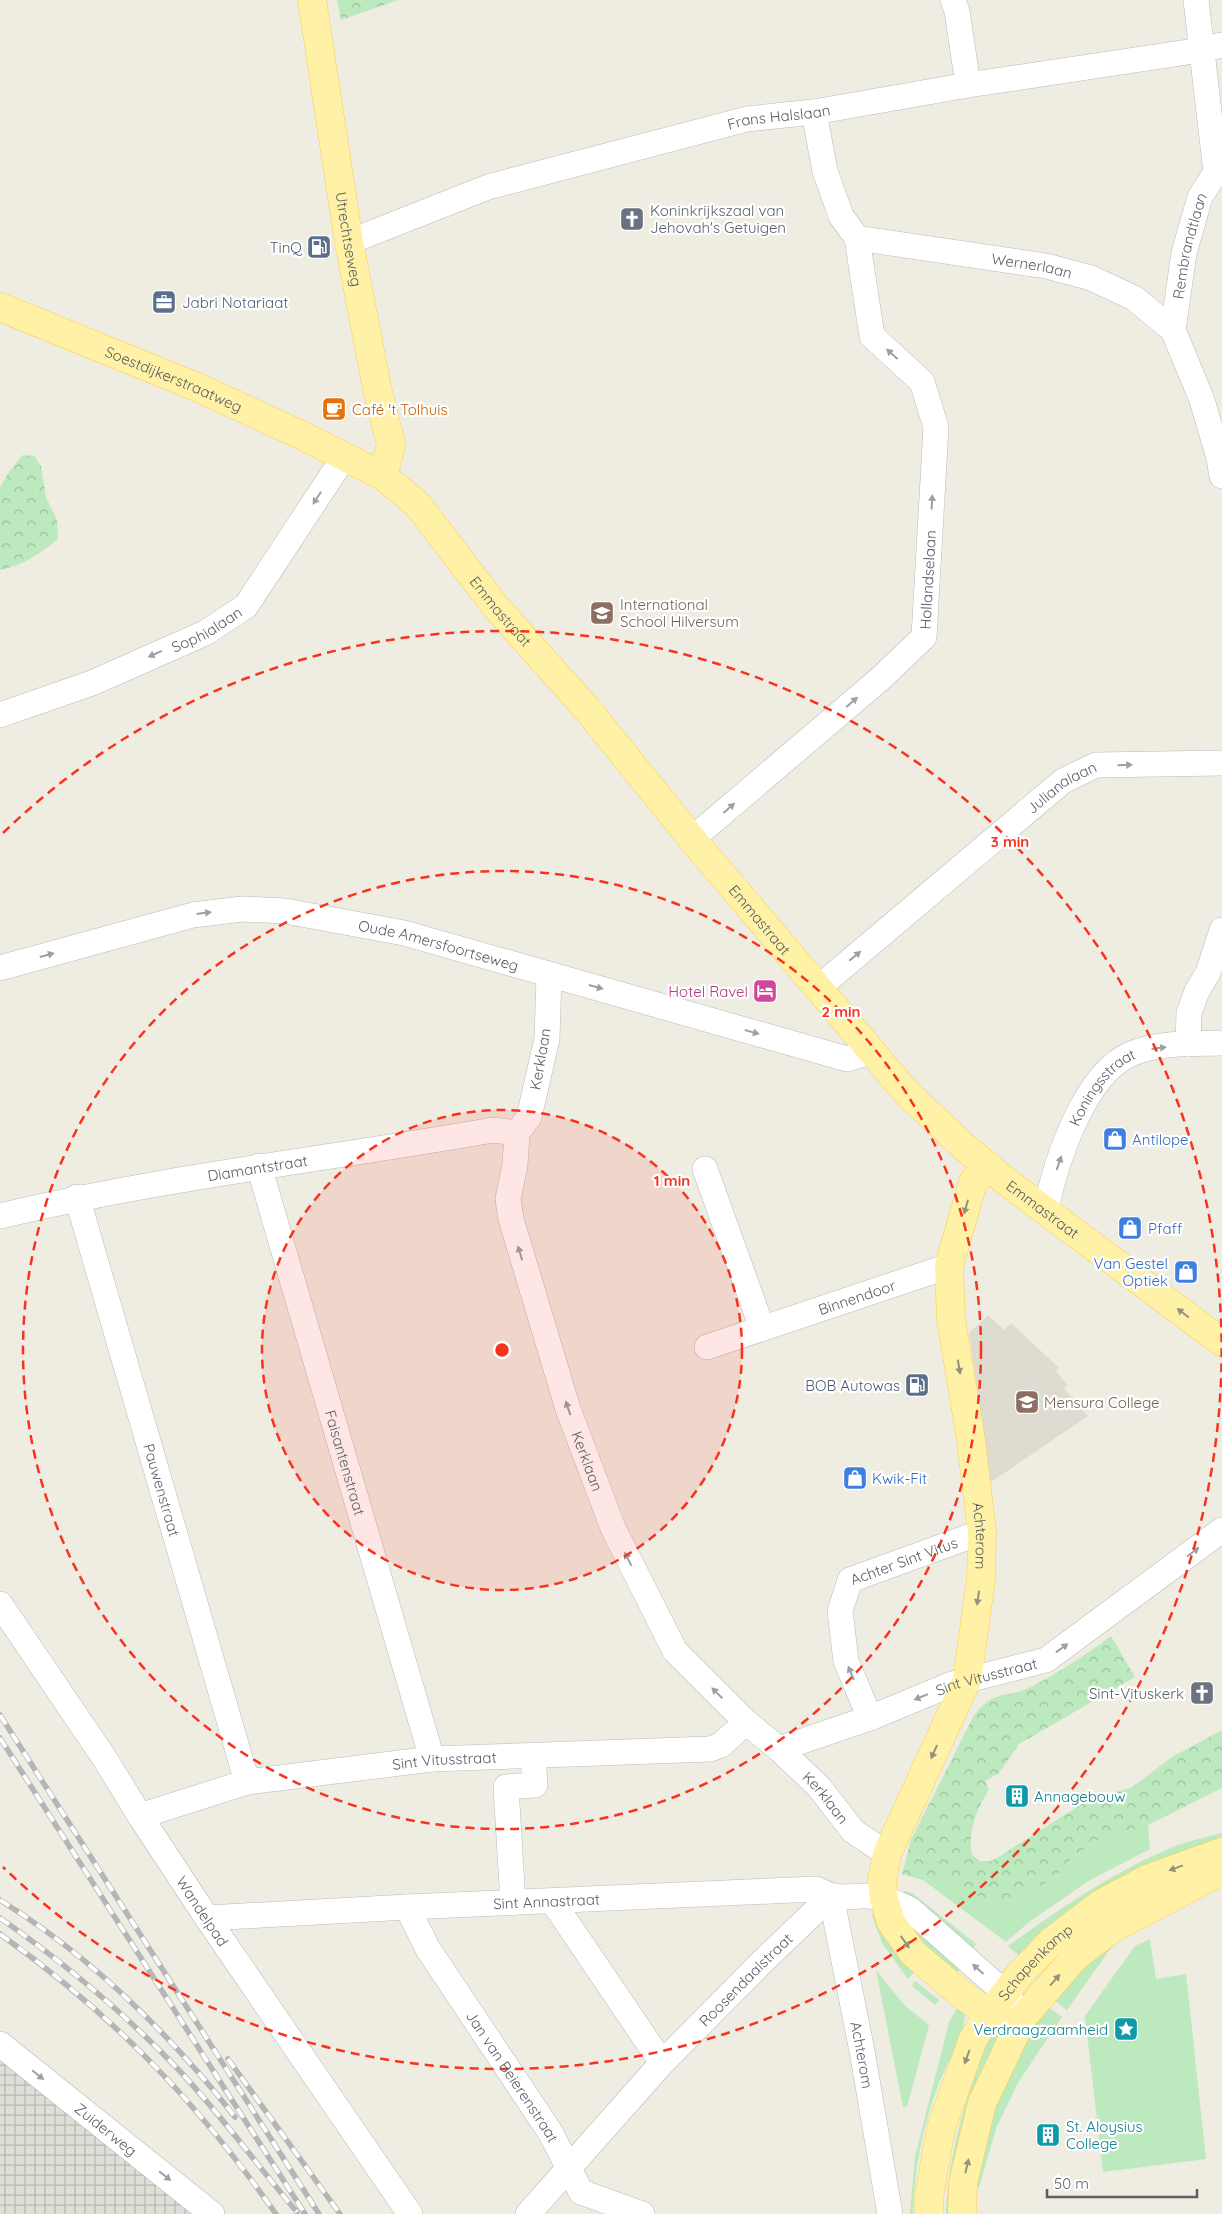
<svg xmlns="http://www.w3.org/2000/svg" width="1222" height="2214" font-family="Quicksand,sans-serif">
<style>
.industrial{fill:url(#industrial-grid)}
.education{fill:#dedbd1}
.green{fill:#bce9bd}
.forest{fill:url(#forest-crowns)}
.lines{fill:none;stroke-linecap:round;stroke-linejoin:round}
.minor-casing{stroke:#b7bbc0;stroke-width:26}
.major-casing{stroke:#fece4c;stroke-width:29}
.minor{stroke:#fff;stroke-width:25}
.major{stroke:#fff2a7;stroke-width:28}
.rail-casing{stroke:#b4b5b6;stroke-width:5.5}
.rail{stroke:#fff;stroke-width:4;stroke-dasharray:11;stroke-linecap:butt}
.oneway{fill:#9c9fa3}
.oneway2{fill:#94927c}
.ring{fill:none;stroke:#f9321e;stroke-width:2.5;stroke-dasharray:9 6}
.labels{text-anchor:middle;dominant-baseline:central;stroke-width:4.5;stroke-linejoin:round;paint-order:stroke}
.street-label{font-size:15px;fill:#5a5f65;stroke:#fff}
.worship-label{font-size:15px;fill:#5b616d;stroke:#fff;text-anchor:start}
.service-label{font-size:15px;fill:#4e5e75;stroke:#fff;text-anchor:end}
.food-label{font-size:15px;fill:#c56008;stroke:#fff;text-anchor:start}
.education-label{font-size:15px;fill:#785e54;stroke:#fff;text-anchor:start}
.hotel-label{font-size:15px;fill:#b23c85;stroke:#fff;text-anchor:end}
.shop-label{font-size:15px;fill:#366cbe;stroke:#fff;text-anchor:start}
.culture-label{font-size:15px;fill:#0d838f;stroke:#fff;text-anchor:start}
.centre{fill:#f9321e;stroke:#fff;stroke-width:2.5}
.ring-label{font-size:15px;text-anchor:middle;font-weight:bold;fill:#f9321e;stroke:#fff;stroke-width:4.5;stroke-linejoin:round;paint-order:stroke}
</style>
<defs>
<pattern id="industrial-grid" width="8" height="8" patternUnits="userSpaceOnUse" patternTransform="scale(1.25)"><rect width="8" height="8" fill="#dfded7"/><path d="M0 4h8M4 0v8" fill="none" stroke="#b8b7b2"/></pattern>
<pattern id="forest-crowns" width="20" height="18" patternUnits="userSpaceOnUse" patternTransform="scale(1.25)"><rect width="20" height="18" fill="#bce9bd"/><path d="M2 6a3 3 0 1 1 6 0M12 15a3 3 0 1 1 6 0" fill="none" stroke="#9cc09d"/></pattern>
</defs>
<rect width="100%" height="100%" fill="#efece2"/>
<polygon class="industrial" points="0,2030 198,2188 220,2214 0,2214"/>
<polygon class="education" points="988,1315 1004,1330 1011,1323 1059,1368 1056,1371 1068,1386 1064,1388 1088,1416 991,1482 969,1333"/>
<g class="green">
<polygon points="1148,1825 1150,1849 1090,1880 1029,1922 1006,1942 923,1880 942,1878 965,1889 1054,1880 1069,1861 1093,1842"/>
<path d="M1222 1833V1845L1025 1961 1008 1946C1061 1908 1117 1869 1178 1845 1192 1840 1208 1837 1222 1833Z"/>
<polygon points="904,1891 912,1893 976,1944 969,1954 906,1898"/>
<polygon points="871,1912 877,1916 916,1970 908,1979 882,1943"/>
<polygon points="905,1912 963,1964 955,1976 904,1924"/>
<polygon points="1120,1935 1067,2010 1051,1998 1056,1990"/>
<polygon points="1150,1939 1156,1979 1186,1974 1206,2159 1103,2172 1085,2016 1135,1946"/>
<polygon points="876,1970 904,2005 929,2025 907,2107 903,2107"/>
<polygon points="915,1981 939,2000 935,2005 912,1986"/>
<polygon points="1044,2004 1062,2017 1019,2081 997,2126 979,2187 977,2187 971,2167 983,2116"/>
<path d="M959 2005C964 2011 966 2015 964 2023 962 2039 946 2066 939 2083 923 2125 914 2169 913 2214H910L915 2157 949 2022Z"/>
<path d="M995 2024 1004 2035 954 2214H946C948 2148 970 2084 995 2024Z"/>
</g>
<g class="forest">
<polygon points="337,0 398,0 341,20"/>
<path d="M23 455 34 456 41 466 46 497 57 520 58 539C40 554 23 565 0 570V487L9 472Z"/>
<path d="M1111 1636 1135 1677 1019 1744 999 1773 985 1781 989 1789C977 1809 967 1832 972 1855L980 1861H992L1091 1798 1131 1788 1172 1757 1222 1730V1788L1148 1825 1093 1842 1069 1861 1054 1880 1012 1897 996 1899 978 1896 942 1878 923 1880 902 1874 911 1840 973 1717C995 1687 1006 1700 1033 1686 1060 1672 1087 1654 1111 1636Z"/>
</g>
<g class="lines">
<defs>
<g id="minor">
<polyline points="953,0 957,11 968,85"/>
<polyline points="1196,0 1216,172"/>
<path id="s1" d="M814 112 825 171 841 216 857 238 1046 266 1091 278 1134 298 1173 330 1202 400 1219 458 1222 476"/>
<path id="s2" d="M349 242 488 187 747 119 814 112 968 85 1201 50 1222 45"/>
<path id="s3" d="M1173 330 1184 253 1200 197 1216 172 1222 170"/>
<path id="s4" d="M0 715 92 683 205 633 246 606 344 457"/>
<path id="s5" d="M692 839 880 679 924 637 936 427 922 382 872 336 857 238"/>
<path id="s6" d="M0 968 193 915 242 909 285 911 404 933 847 1059 872 1051"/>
<path id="s7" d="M549 975 547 1039 529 1117 517 1133 515 1165 508 1199 511 1219 568 1409 613 1528 675 1651 746 1722 779 1749 819 1787 853 1831 887 1854"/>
<path id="s8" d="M818 988 1063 781 1096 765 1222 763"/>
<polyline points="1188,1044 1189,1013 1197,991 1208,973 1222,930"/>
<path id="s9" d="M259 1166 432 1759"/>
<polyline points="705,1169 762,1328"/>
<path id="s10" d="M77 1197 247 1782"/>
<path id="s11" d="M1046 1210C1055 1163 1084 1074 1131 1054 1158 1042 1193 1044 1222 1043"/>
<path id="s12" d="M0 1216C163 1177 329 1159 493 1130L517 1133"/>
<path id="s13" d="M707 1347 949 1266"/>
<path id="s14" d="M0 1604 105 1759 140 1816 207 1918 410 2214"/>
<path id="s15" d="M870 1718 846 1661 840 1611 850 1580 982 1532"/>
<path id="s16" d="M779 1749 870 1718 952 1684 1046 1660 1222 1530"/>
<path id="s17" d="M140 1816 247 1782 432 1759 710 1749 721 1745 746 1722"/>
<path id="s18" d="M831 1896 862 2051 890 2214"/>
<polyline points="553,1902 662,2063"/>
<polyline points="513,1903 506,1787 535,1785 533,1755"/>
<path id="s19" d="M407 1907 428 1949 550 2132 581 2192 642 2214"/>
<path id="s20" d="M207 1918 407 1907 816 1889C836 1899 840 1897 862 1896 878 1895 896 1902 911 1910L1005 1993 1023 2017"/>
<path id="s21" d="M0 2044 212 2214"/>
<path id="s22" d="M528 2214 662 2063 762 1962 831 1896"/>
</g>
<g id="major">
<path id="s23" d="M312 0 349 242 377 388 391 444 383 476"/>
<path id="s24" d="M0 307 199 388 301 435 383 476 417 504 496 607 587 709 692 839 906 1092 962 1145 1008 1183 1222 1342"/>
<path id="s25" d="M989 1166 973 1182 949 1266 951 1319 971 1440 982 1532 981 1579 967 1680 887 1854 882 1880 884 1899 891 1922 913 1953 961 1994 989 2014 1018 2026"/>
<path id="s26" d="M929 2214V2197L941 2128 973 2039 989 2014 1020 1974 1052 1941 1102 1903 1147 1879 1222 1852"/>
<polyline points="962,2214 963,2183 982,2103 1023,2017 1076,1956 1113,1928 1222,1871"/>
</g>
</defs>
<use href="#minor" class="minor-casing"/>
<use href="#major" class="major-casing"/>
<use href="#minor" class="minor"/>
<use href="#major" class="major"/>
<defs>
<g id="rail">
<polyline points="0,1715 319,2214"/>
<polyline points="0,1738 305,2214"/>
<path d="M0 1900C90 1956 170 2034 235 2117"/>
<path d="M0 1918C63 1962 122 2011 176 2067 219 2112 256 2164 297 2212"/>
<path d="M0 1934C113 2015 196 2100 276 2214"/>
<polyline points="228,2059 340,2214"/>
</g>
</defs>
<use href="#rail" class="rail-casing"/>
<use href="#rail" class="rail"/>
</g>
<defs><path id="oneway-solid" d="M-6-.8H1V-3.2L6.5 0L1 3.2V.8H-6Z" transform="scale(1.25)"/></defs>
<g class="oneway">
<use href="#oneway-solid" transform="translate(892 354) rotate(-138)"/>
<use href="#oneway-solid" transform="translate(317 498) rotate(123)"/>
<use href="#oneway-solid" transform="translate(932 502) rotate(-87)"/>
<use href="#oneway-solid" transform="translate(155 654) rotate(156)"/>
<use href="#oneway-solid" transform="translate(852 702) rotate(-41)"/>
<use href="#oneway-solid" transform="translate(1125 765) rotate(-1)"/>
<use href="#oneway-solid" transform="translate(729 808) rotate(-41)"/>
<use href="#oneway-solid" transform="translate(204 913) rotate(-7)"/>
<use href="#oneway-solid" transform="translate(47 955) rotate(-15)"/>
<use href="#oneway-solid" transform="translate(855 956) rotate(-40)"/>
<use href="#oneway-solid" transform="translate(596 987) rotate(15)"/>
<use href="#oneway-solid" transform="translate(752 1032) rotate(16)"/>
<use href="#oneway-solid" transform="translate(1159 1048) rotate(-7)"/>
<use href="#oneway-solid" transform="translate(1059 1163) rotate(-71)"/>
<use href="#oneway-solid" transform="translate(520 1253) rotate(-107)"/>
<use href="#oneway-solid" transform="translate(568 1408) rotate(-109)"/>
<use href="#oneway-solid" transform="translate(1193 1552) rotate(-37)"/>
<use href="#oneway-solid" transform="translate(628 1559) rotate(-117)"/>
<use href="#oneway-solid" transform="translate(1062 1648) rotate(-36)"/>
<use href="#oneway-solid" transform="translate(851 1673) rotate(-113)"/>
<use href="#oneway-solid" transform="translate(717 1693) rotate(-135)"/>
<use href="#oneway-solid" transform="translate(921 1697) rotate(158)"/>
<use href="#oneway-solid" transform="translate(978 1969) rotate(-138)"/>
<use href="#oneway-solid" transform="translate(38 2075) rotate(39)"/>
<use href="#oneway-solid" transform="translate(165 2176) rotate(38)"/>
</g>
<g class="oneway2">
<use href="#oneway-solid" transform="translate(966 1207) rotate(106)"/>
<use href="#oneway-solid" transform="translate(1183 1313) rotate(-143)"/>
<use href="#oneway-solid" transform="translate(959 1367) rotate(81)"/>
<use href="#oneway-solid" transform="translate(978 1598) rotate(98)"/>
<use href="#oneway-solid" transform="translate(934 1752) rotate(114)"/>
<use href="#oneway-solid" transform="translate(1176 1868) rotate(160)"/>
<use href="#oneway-solid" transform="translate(905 1942) rotate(55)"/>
<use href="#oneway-solid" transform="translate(1055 1980) rotate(-49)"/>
<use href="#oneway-solid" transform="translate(967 2057) rotate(110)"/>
<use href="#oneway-solid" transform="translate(967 2166) rotate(-77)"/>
</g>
<circle cx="502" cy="1350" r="240" fill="#f9321e" fill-opacity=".12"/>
<g class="ring">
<circle cx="502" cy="1350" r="240"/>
<circle cx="502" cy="1350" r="479"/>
<path d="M3 833A719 719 0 1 1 3 1867"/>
</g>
<defs>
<symbol id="church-square" viewBox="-11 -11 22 22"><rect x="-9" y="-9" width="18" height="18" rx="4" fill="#6b7280" stroke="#fff"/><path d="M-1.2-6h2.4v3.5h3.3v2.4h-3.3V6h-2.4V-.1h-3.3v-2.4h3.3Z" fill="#fff"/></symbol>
<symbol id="fuel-square" viewBox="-11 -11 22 22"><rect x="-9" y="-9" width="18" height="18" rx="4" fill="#5c6f8a" stroke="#fff"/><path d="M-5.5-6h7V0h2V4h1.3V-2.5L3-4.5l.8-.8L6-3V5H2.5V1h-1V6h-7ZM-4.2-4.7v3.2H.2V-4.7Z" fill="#fff"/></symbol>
<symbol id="office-square" viewBox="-11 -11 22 22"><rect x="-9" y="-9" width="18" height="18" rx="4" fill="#5c6f8a" stroke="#fff"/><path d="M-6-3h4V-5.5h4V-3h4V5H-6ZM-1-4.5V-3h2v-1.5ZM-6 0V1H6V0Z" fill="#fff"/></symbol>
<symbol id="cafe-square" viewBox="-11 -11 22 22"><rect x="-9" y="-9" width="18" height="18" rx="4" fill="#e8710a" stroke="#fff"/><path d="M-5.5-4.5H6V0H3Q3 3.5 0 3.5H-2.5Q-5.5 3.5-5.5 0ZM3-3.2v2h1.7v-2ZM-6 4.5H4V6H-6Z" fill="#fff"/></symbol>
<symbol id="school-square" viewBox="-11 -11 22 22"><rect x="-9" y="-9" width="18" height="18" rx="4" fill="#8d6e63" stroke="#fff"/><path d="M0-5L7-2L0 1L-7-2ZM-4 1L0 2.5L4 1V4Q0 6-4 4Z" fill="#fff"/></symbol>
<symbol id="hotel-square" viewBox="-11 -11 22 22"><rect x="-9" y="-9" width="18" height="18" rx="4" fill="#d1479c" stroke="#fff"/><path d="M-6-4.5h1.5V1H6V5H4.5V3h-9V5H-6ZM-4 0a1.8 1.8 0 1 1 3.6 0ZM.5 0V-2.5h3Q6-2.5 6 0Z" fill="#fff"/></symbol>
<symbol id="shop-square" viewBox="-11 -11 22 22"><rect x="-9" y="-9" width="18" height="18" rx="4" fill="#3f7fe0" stroke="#fff"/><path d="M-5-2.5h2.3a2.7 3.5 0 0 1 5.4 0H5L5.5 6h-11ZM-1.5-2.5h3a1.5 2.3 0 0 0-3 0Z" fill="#fff"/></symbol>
<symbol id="building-square" viewBox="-11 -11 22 22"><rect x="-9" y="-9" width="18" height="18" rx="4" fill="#0f9aa8" stroke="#fff"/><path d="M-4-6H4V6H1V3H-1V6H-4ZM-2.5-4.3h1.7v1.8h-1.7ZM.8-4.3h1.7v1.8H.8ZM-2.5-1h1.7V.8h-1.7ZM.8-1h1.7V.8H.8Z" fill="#fff"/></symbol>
<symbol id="sight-square" viewBox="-11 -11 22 22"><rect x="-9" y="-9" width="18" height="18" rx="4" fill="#0f9aa8" stroke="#fff"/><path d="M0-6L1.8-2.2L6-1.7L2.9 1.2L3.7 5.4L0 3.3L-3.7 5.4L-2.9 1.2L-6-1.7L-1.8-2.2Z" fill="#fff"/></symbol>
</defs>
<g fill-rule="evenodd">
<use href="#church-square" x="618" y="205" width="28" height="28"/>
<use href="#fuel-square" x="305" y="233" width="28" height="28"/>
<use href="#office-square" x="150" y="288" width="28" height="28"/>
<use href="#cafe-square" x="320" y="395" width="28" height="28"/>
<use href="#school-square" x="588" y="599" width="28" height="28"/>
<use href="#hotel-square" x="751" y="977" width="28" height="28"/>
<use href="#shop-square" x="1101" y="1125" width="28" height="28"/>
<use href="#shop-square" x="1116" y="1214" width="28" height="28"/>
<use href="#shop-square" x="1172" y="1258" width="28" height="28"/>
<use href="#fuel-square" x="903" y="1371" width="28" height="28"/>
<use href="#school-square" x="1013" y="1388" width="28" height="28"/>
<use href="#shop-square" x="841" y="1464" width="28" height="28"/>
<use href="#church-square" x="1188" y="1679" width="28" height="28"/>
<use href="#building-square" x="1003" y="1782" width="28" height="28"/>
<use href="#sight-square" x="1112" y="2015" width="28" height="28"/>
<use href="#building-square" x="1034" y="2121" width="28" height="28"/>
</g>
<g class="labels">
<g class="street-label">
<text stroke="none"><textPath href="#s2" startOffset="449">Frans Halslaan</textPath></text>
<text stroke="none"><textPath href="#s23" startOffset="242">Utrechtseweg</textPath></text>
<text stroke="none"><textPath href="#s3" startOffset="86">Rembrandtlaan</textPath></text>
<text stroke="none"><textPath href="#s1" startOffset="312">Wernerlaan</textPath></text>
<text stroke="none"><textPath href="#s24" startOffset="188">Soestdijkerstraatweg</textPath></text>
<text stroke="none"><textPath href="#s5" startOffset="365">Hollandselaan</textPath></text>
<text stroke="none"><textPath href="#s24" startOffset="599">Emmastraat</textPath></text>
<text stroke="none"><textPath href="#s4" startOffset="224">Sophialaan</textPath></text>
<text stroke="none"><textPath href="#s8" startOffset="316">Julianalaan</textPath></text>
<text stroke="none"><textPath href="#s24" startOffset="1002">Emmastraat</textPath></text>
<text stroke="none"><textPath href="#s6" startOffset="450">Oude Amersfoortseweg</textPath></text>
<text transform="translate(540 1059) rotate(-80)">Kerklaan</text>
<text stroke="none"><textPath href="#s11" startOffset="138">Koningsstraat</textPath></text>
<text stroke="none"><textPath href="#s12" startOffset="262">Diamantstraat</textPath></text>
<text stroke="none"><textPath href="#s24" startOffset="1408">Emmastraat</textPath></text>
<text stroke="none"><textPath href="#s13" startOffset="158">Binnendoor</textPath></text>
<text stroke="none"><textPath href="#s7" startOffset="505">Kerklaan</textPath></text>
<text stroke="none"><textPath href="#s9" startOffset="309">Faisantenstraat</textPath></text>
<text stroke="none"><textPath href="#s10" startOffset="305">Pauwenstraat</textPath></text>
<text stroke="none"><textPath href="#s25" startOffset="382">Achterom</textPath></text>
<text stroke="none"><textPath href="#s15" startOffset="202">Achter Sint Vitus</textPath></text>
<text stroke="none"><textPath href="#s16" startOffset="220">Sint Vitusstraat</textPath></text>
<text stroke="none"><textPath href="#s17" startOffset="311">Sint Vitusstraat</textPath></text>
<text stroke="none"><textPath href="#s7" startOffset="925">Kerklaan</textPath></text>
<text stroke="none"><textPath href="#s20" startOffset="340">Sint Annastraat</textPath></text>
<text stroke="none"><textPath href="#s14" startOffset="368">Wandelpad</textPath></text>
<text stroke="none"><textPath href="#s26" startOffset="281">Schapenkamp</textPath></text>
<text stroke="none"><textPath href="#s22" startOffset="320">Roosendaalstraat</textPath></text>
<text stroke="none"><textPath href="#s18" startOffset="162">Achterom</textPath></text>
<text stroke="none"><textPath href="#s19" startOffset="200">Jan van Beierenstraat</textPath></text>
<text stroke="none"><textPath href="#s21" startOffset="136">Zuiderweg</textPath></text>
</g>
<g class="worship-label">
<text x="650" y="210">Koninkrijkszaal van<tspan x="650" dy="17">Jehovah's Getuigen</tspan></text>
<text x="1184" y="1693" text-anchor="end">Sint-Vituskerk</text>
</g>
<g class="service-label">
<text x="302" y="247">TinQ</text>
<text x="182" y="302" text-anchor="start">Jabri Notariaat</text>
<text x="900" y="1385">BOB Autowas</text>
</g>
<g class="food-label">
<text x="352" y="409">Café 't Tolhuis</text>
</g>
<g class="education-label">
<text x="620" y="604">International<tspan x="620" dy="17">School Hilversum</tspan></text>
<text x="1044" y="1402">Mensura College</text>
</g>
<g class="hotel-label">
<text x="748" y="991">Hotel Ravel</text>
</g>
<g class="shop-label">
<text x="1132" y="1139">Antilope</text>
<text x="1148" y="1228">Pfaff</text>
<text x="1168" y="1263" text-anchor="end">Van Gestel<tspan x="1168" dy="17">Optiek</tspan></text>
<text x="872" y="1478">Kwik-Fit</text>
</g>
<g class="culture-label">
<text x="1034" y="1796">Annagebouw</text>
<text x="1108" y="2029" text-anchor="end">Verdraagzaamheid</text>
<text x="1066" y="2126">St. Aloysius<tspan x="1066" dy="17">College</tspan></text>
</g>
</g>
<circle cx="502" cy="1350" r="8" class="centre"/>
<g class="ring-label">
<text x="1010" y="847">3 min</text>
<text x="841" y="1017">2 min</text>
<text x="672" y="1186">1 min</text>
</g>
<path d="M1047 2189v8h150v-8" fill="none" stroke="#5a5f65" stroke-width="2.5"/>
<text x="1054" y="2189" font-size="15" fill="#5a5f65" stroke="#ffffff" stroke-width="4" paint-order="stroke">50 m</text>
</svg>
